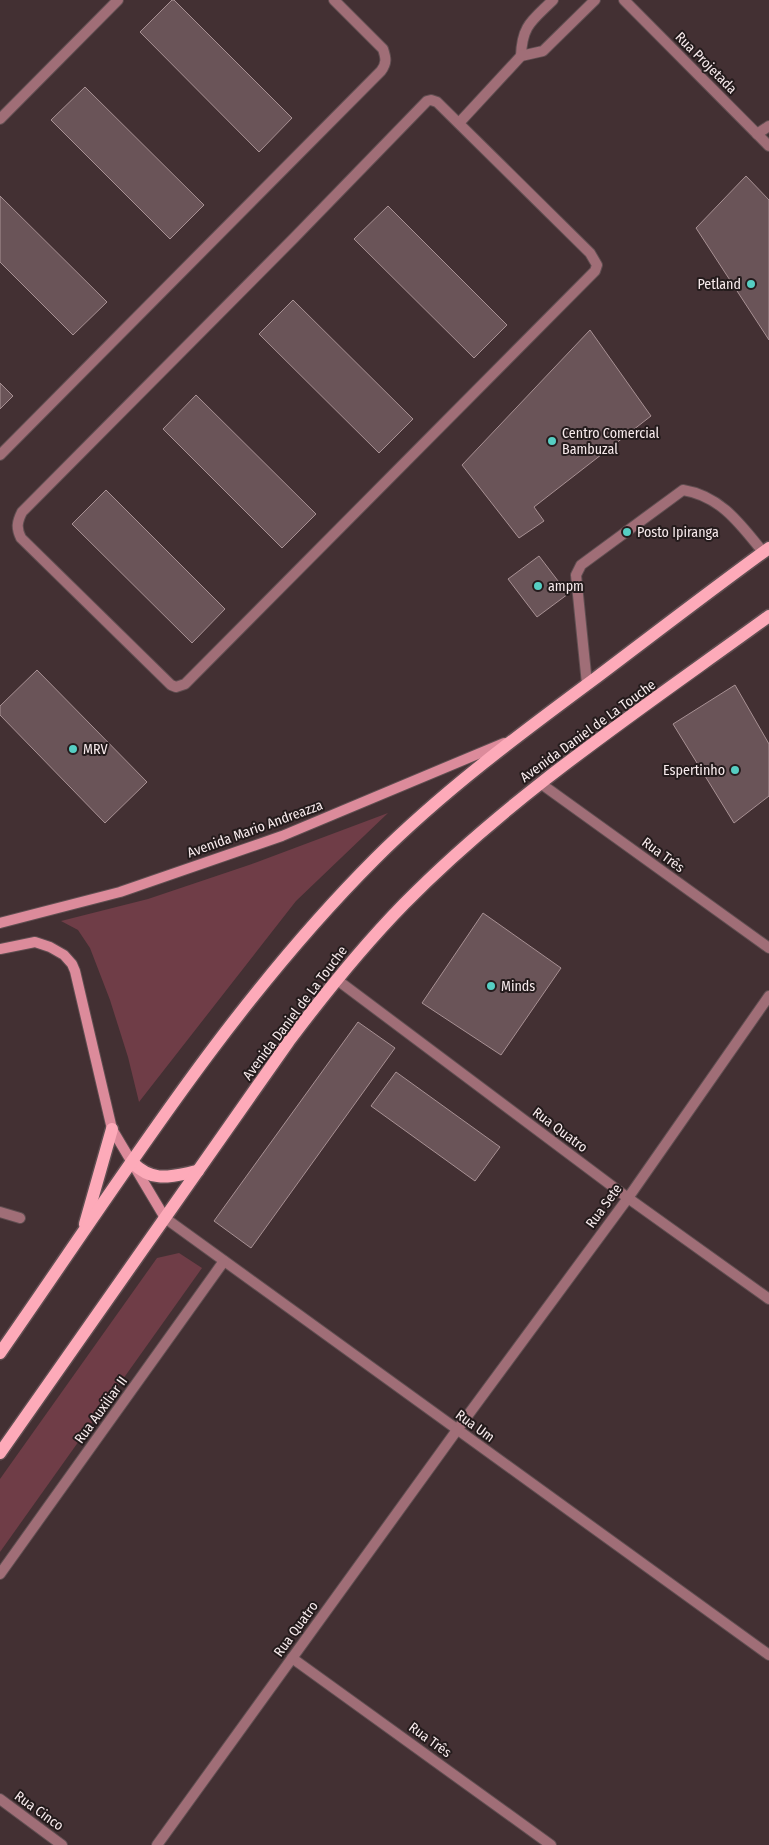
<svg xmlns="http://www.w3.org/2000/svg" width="769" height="1845" font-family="'Fira Sans Condensed',sans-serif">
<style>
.green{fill:#6f3d47}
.building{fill:#6a5458;stroke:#a89194}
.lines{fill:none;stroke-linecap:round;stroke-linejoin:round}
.service-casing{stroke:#604e51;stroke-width:12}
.minor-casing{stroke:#604e51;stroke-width:12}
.tertiary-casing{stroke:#604e51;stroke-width:12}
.secondary-casing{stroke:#604e51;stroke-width:12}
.primary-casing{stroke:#604e51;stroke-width:15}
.service{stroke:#a06e77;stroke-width:10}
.minor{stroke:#a06e77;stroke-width:10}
.tertiary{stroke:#a06e77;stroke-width:10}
.secondary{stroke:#dc8b9b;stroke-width:10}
.primary{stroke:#fdaab9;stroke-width:12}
.poi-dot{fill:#56cec3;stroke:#241b1c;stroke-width:2}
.labels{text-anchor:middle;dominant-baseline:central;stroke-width:4;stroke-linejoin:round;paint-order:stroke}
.street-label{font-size:14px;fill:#f8ebed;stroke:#241b1c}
.poi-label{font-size:14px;fill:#f8ebed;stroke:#241b1c;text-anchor:start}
</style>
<rect width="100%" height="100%" fill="#433033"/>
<g class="green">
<polygon points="388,813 296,901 139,1102 128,1057 110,1000 90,948 78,930 61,921 148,899 249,865"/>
<polygon points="179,1253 202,1268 0,1552 0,1479 157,1258"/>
</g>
<g class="building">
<polygon points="172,0 174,0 292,118 259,152 140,32"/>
<polygon points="85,87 204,205 170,239 51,120"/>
<polygon points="746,176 769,200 769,340 696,228"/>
<polygon points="0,196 107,302 73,335 0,262"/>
<polygon points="388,206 507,325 474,358 354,239"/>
<polygon points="293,300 413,419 379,453 259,334"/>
<polygon points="590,330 651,416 534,507 544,521 519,538 462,465"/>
<polygon points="0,383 13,396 0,409"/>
<polygon points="196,395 316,514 282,548 163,429"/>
<polygon points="106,490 225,609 192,643 72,524"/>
<polygon points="539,556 568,594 537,617 508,579"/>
<polygon points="37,670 147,782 105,823 0,715 0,706"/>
<polygon points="735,685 769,744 769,796 734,823 673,724"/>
<polygon points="483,913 561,968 501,1055 422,1003"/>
<polygon points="358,1022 395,1048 251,1248 214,1221"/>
<polygon points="396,1072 500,1147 475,1181 371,1106"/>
</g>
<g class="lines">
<defs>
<g id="service">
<path d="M587 684 576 575 581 565 683 490C721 496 741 525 763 552"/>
<polyline points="0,1212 20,1218"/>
</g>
<g id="minor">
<polyline points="624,0 769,146"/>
<path d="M521 56C522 25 532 21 553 0"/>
<path d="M431 100 437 102 590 253 597 265 595 271 185 684 176 687 171 685 21 538C16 528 17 522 22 512L294 238 427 101Z"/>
<polyline points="0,119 118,0"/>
<polyline points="459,123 521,56 543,51 595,0"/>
<polyline points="757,134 769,126"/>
<path d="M0 455 381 71C387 63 386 58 383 49L334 0"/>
<polyline points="540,783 769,948"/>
<polyline points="336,979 628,1198 769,1299"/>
<polyline points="457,1430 628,1198 769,996"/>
<polyline points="292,1658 551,1845"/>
<polyline points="0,1799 62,1845"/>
</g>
<g id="tertiary">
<polyline points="165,1218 769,1655"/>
<polyline points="0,1574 224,1261"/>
<polyline points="157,1845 457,1430"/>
</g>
<g id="secondary">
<polyline points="0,923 120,892 282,836 504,743"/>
<polyline points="0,949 35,942 50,947 64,955 72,964 75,971 112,1129 165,1218"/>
</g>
<g id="primary">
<path d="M132 1162C153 1184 172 1176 198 1171"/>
<polyline points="85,1224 112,1129"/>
<path d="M0 1353C118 1184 228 1006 375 859 443 791 520 734 597 677 654 634 711 590 769 548"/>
<path d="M0 1453 289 1041C325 993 362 947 404 904 512 794 644 707 769 616"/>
</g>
</defs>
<use href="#service" class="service-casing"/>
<use href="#minor" class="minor-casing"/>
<use href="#tertiary" class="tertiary-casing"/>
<use href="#secondary" class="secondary-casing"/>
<use href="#primary" class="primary-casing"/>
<use href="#service" class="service"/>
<use href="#minor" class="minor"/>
<use href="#tertiary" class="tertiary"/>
<use href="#secondary" class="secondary"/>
<use href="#primary" class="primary"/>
</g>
<g class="poi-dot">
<circle cx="751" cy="284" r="5"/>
<circle cx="552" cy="441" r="5"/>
<circle cx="627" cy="532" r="5"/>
<circle cx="538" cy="586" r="5"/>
<circle cx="73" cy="749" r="5"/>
<circle cx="735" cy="770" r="5"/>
<circle cx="491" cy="986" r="5"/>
</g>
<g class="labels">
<g class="street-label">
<text transform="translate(706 63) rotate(45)">Rua Projetada</text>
<text transform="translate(588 731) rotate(-36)">Avenida Daniel de La Touche</text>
<text transform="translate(255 829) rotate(-20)">Avenida Mario Andreazza</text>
<text transform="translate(663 855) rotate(36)">Rua Três</text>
<text transform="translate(295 1013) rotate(-53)">Avenida Daniel de La Touche</text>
<text transform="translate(560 1130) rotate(37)">Rua Quatro</text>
<text transform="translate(604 1206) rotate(-54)">Rua Sete</text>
<text transform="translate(101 1410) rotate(-54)">Rua Auxiliar II</text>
<text transform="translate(475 1426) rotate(36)">Rua Um</text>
<text transform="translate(296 1629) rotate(-54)">Rua Quatro</text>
<text transform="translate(430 1740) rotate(36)">Rua Três</text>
<text transform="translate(39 1811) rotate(36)">Rua Cinco</text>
</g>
<g class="poi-label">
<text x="741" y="284" text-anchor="end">Petland</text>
<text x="562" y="433">Centro Comercial<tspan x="562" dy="16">Bambuzal</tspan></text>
<text x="637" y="532">Posto Ipiranga</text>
<text x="548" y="586">ampm</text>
<text x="83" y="749">MRV</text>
<text x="725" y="770" text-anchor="end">Espertinho</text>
<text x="501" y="986">Minds</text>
</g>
</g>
</svg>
